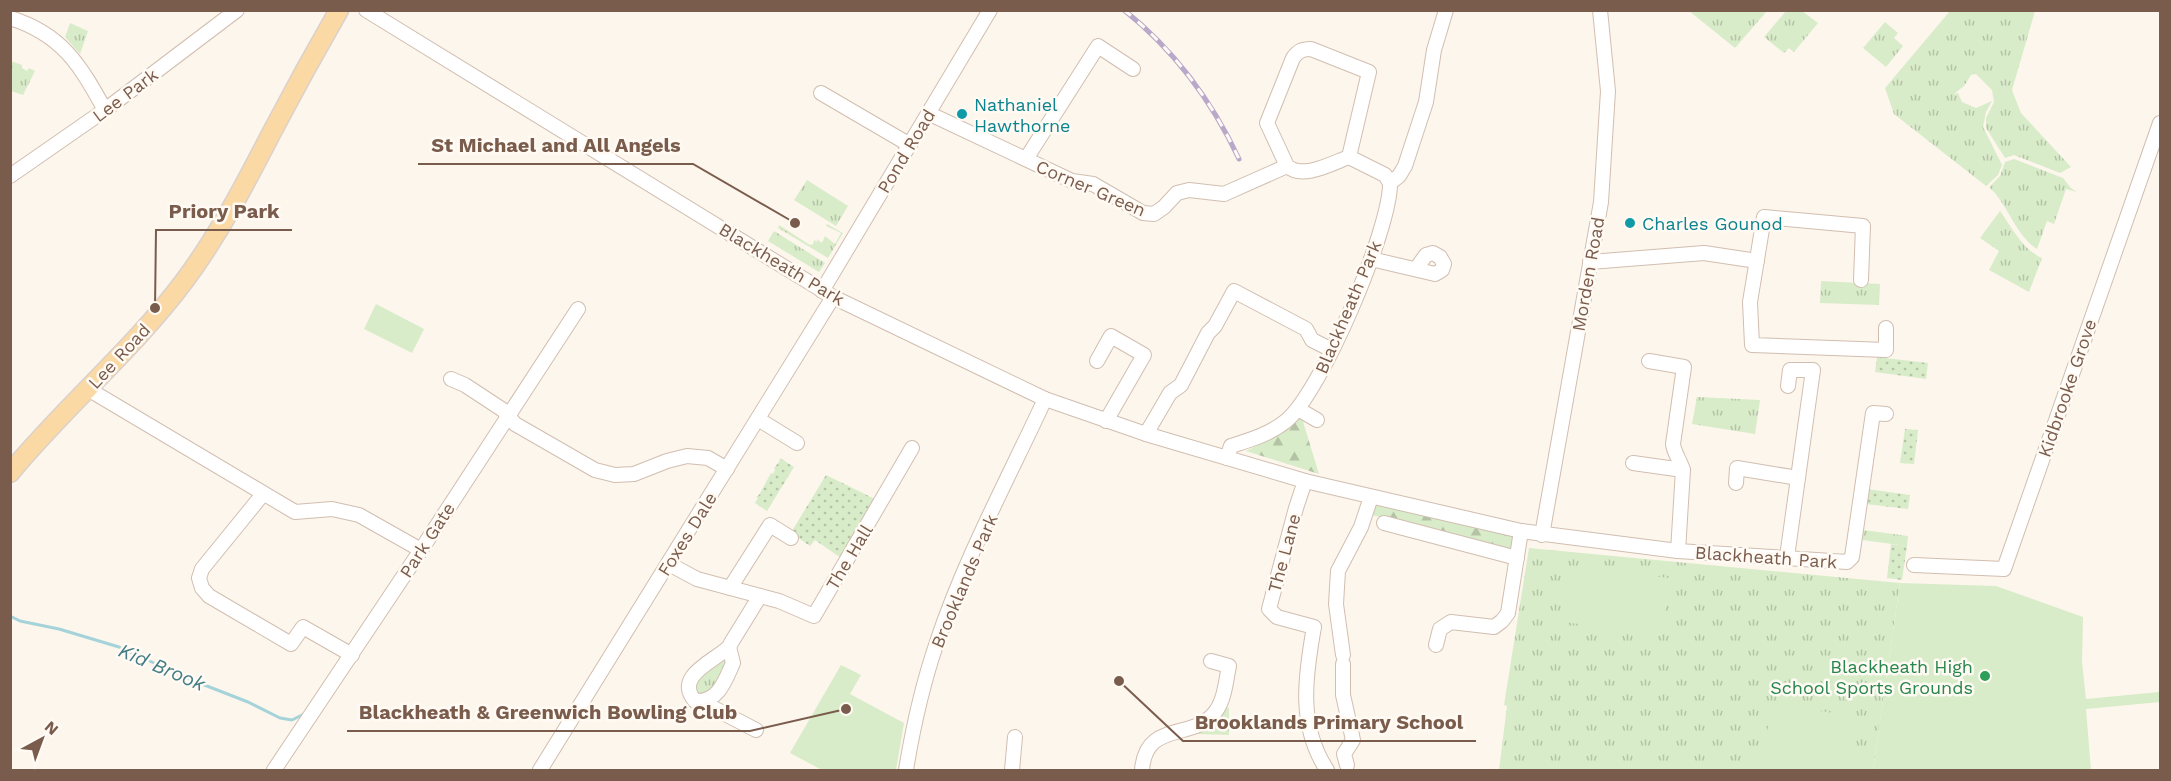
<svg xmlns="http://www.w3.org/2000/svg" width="2171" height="781" font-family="'Work Sans',sans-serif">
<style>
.grass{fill:url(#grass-tufts)}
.forest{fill:url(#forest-firs)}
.garden{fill:url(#garden-dots)}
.pitch{fill:#d8ecc9}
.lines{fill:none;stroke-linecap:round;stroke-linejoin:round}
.stream{stroke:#a5d3da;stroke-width:3}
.minor-casing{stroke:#d1beb0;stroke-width:16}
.major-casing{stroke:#dad1cd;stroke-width:21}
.minor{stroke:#fff;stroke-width:14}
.major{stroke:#fbd9a5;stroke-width:18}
.rail-casing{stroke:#b9a8c9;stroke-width:5}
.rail{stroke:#fffaf3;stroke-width:3;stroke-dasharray:9;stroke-linecap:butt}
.culture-dot{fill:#0f9aa8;stroke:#fffaf3;stroke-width:2}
.leisure-dot{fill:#2e9e5b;stroke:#fffaf3;stroke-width:2}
.labels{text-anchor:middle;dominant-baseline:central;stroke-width:5;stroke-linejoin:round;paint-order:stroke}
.street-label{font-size:18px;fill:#7a5c4d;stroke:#fffaf3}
.culture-label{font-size:18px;fill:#0d838f;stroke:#fffaf3;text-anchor:start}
.leisure-label{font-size:18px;fill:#27864d;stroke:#fffaf3;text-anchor:end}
.water-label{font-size:20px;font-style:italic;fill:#437c86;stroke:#fffaf3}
.leader{fill:none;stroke:#7a5c4d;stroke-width:2}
.callout-dot{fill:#7a5c4d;stroke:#fffaf3;stroke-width:2}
.callout-label{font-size:20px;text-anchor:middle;font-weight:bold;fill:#7a5c4d;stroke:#fffaf3;stroke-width:5;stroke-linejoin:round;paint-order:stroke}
</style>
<defs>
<pattern id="grass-tufts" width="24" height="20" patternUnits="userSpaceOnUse" patternTransform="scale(1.5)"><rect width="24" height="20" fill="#d8ecc9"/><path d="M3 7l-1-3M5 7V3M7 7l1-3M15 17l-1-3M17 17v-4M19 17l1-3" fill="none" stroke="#b4c2a5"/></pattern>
<pattern id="forest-firs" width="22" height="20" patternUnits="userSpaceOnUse" patternTransform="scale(1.5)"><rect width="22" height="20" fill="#d8ecc9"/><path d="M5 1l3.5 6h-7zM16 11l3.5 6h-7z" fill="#b4c2a5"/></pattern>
<pattern id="garden-dots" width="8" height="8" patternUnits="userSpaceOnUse" patternTransform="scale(1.5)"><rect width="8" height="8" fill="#d8ecc9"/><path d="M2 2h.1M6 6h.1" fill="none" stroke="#b4c2a5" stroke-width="1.8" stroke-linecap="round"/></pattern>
</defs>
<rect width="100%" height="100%" fill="#fdf6ec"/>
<g class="grass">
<polygon points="1689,11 1767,11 1735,48"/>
<polygon points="1786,11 1802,11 1818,23 1794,52 1789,48 1784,53 1764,37"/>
<polygon points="1950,11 2035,11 2012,90 2021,113 2071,167 2060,173 2014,155 2005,158 1986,128 1986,118 1994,102 1992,90 1976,74 1971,75 1964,86 1954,94 1958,93 1962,102 1976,108 1992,101 1986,112 1983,127 2002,165 1998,175 1986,186 1894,114 1885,88"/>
<polygon points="1885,22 1898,33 1894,38 1903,46 1886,67 1863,48"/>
<polygon points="70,23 88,31 80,54 65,37"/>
<polygon points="11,61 22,65 22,68 27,71 29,68 35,71 23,95 11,91"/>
<path d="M2014 159 2063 178 2071 188 2077 192 2066 189 2054 224 2047 221 2037 249C2015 235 2008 204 1989 187L2000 176 2005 162Z"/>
<polygon points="807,180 848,206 836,226 794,200"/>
<path d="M2000 211C2012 228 2023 250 2042 258L2029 292 1989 270 1999 251 1980 238Z"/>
<polygon points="827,224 843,233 828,258 778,228 779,225 810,245 813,244 814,240 817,242 817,239 822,243 825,236 835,244 841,233 826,226"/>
<polygon points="774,231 825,263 819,272 768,241"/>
<polygon points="1821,281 1880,284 1879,305 1820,303"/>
<polygon points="376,304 424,329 412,353 364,329"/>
<polygon points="1697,397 1760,400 1755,434 1692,424"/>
<polygon points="1863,530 1908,536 1907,546 1862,540"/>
<polygon points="1529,548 1900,583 1873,770 1499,770 1507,706 1504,705"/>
<polygon points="728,659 724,674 707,695 696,695 694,679 719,661"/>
<polygon points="1226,707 1229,708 1229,735 1197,734 1215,723"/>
</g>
<g class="forest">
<polygon points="1301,415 1319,474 1246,451 1272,438"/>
<polygon points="1375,501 1512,534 1516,537 1516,550 1503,550 1372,515"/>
</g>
<g class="garden">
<polygon points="1877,357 1928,363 1926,379 1875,372"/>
<polygon points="1905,429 1918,430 1914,464 1900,463"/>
<polygon points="780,458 794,467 767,511 755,503 758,498 756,497 759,495 771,473 773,474 775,470 774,468 779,462"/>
<polygon points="826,475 879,501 844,560 815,540 810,546 797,537 797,534 792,531"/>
<polygon points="1867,489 1910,495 1908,509 1866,504"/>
<polygon points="1891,544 1907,546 1902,580 1887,578"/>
</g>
<g class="pitch">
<polygon points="381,312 415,329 407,345 373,328"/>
<polygon points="1570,566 1669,578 1662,634 1563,622"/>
<polygon points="1900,583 1996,586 2083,617 2082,662 2086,699 2159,692 2160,702 2086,709 2091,770 1873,770"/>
<polygon points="841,665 861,675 850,694 904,723 896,770 822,770 790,753"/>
<polygon points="1771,705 1809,710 1810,707 1819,708 1819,711 1856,716 1849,770 1762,770"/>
</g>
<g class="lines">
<polyline class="stream" points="10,616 20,621 59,629 119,647 189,679 248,702 280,718 292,720 306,713"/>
<defs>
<g id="minor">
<polyline points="366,10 833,297 1045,399 1146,434 1305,481 1521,531 1678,551 1847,562 1852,557 1873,413 1886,414"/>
<path d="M10 18C62 34 80 65 105 110"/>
<polyline points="821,93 910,145"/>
<polyline points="928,113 1072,181 1093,184 1143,213 1154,214 1164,207 1177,193 1189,190 1224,194 1287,166"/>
<path d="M1349 157 1369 72 1311 49C1302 49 1298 51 1293 58L1267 123 1287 166C1303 180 1332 163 1349 157L1385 175 1390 183"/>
<polyline points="1026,159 1098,46 1133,69"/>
<polyline points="10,176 105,110 237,10"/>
<polyline points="1390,183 1399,176 1405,166 1426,102 1434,50 1446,10"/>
<polyline points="1371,259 1435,274 1442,270 1444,264 1440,257 1433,253 1426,255 1416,269"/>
<polyline points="1590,262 1704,253 1757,261"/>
<polyline points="1861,280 1863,226 1764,217 1750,302 1752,345 1886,350 1886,328"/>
<polyline points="822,291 990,10"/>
<polyline points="1097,361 1111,336 1144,355 1106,421"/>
<path d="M1649 361 1684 367 1673 444C1674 453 1680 460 1683 470L1678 551"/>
<polyline points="451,379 465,385 503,410 515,424 595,470 615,475 634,474 667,461 687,456 708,458 727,469"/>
<polyline points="88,389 295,512 332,509 359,515 421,550"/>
<polyline points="1298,409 1317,420"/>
<polyline points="758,419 797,443"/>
<polyline points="1146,434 1170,393 1181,385 1208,333 1215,326 1234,291 1306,329 1312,340 1332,350"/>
<path d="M1227 458 1231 446C1250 440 1270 434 1286 421 1321 393 1391 228 1390 183"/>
<polyline points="1633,463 1683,470"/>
<path d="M1305 481 1296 508 1269 609 1277 617 1314 627C1305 677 1298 726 1327 770"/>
<polyline points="1736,483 1737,468 1798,478"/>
<polyline points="263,494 202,569 199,578 202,588 209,596 291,644 303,627 352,655"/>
<polyline points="1384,523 1517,558"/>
<polyline points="1542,535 1601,202 1608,91 1600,10"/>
<polyline points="1787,557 1813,370 1790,370 1788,386"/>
<polyline points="669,564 697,579 779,601 814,616 912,448"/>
<polyline points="1914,565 2004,569 2160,123"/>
<polyline points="730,588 770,525 791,538"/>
<polyline points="1436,645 1440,629 1451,622 1494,627 1502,621 1508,613 1521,531"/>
<path d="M729 647C713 662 674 676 695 701 718 703 725 681 733 663L729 647 731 643 760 596"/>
<polyline points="1343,655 1336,604 1338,571 1361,527 1371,497"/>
<polyline points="1343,664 1343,695 1353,740 1344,754 1347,765"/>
<polyline points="702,702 756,730"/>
<polyline points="274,770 421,550 578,309"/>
<polyline points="540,770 833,297"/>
<path d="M906 770C913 727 923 683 937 642 965 558 1008 479 1045 399"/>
<polyline points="1012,770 1015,737"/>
<path d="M1142 770C1146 719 1194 742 1216 711 1225 698 1226 680 1229 666L1211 661"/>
</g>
<path id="major" d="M10 473C65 406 133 350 185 280 220 233 246 182 273 130 294 90 316 50 339 10"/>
</defs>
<use href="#minor" class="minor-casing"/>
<use href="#major" class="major-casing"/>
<use href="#minor" class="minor"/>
<use href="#major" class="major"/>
<defs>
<path id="rail" d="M1124 10C1174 50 1212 101 1239 159"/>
</defs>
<use href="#rail" class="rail-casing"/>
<use href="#rail" class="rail"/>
</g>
<g class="culture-dot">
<circle cx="962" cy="114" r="6"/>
<circle cx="1630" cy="223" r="6"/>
</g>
<circle class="leisure-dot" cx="1985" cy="676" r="6"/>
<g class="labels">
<g class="street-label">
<text transform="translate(125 95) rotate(-37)">Lee Park</text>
<text transform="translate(906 151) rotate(-59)">Pond Road</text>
<text transform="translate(1091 188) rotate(23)">Corner Green</text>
<text transform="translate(782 264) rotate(31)">Blackheath Park</text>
<text transform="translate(1588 274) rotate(-80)">Morden Road</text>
<text transform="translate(1348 307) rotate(-67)">Blackheath Park</text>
<text transform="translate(119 356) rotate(-47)">Lee Road</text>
<text transform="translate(2067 388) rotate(-71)">Kidbrooke Grove</text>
<text transform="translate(687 534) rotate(-58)">Foxes Dale</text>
<text transform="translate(427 540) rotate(-57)">Park Gate</text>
<text transform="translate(1284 553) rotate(-75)">The Lane</text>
<text transform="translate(849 557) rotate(-59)">The Hall</text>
<text transform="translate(1766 557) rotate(4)">Blackheath Park</text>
<text transform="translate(964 581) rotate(-67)">Brooklands Park</text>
</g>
<g class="culture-label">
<text x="974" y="104">Nathaniel<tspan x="974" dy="21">Hawthorne</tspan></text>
<text x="1642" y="223">Charles Gounod</text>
</g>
<g class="leisure-label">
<text x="1973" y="666">Blackheath High<tspan x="1973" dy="21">School Sports Grounds</tspan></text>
</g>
<g class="water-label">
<text transform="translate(162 667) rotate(23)">Kid Brook</text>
</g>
</g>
<path class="leader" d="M795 223L693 164H418M155 308L156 230H292M846 709L750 731H347M1119 681L1183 741H1476"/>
<g class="callout-dot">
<circle cx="795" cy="223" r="6"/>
<circle cx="155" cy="308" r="6"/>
<circle cx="846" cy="709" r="6"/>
<circle cx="1119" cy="681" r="6"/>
</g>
<g class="callout-label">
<text x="556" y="152">St Michael and All Angels</text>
<text x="224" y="218">Priory Park</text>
<text x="548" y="719">Blackheath &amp; Greenwich Bowling Club</text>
<text x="1329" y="729">Brooklands Primary School</text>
</g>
<rect width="2171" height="781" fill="none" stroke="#7a5c4d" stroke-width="24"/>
<g transform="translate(42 739) rotate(41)" stroke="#fffaf3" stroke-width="4.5" paint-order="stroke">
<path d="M0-4.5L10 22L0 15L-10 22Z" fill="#7a5c4d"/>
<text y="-9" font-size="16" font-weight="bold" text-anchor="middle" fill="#7a5c4d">N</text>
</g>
</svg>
